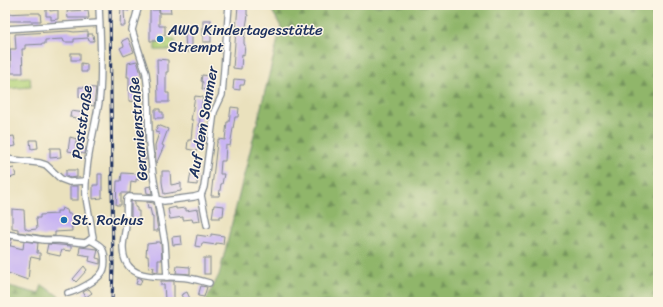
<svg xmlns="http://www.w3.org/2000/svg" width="663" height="307" font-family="Sriracha,sans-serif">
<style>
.grass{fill:url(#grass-tufts);stroke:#68826c}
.forest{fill:url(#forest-firs);stroke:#567264}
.park{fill:url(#park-dots);stroke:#68826c}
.building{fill:#c7b3f3}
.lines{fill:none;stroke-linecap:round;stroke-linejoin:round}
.minor-casing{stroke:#82888e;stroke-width:8}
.minor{stroke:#fff;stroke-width:5.5}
.rail-casing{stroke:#1b2f5e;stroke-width:3}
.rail{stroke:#fcf5e5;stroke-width:1.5;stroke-dasharray:4.5;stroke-linecap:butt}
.poi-dot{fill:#1f6fb2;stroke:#fcf5e5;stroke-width:1.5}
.labels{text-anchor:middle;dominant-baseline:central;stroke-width:3;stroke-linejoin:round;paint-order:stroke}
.poi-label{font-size:15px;fill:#1b2f5e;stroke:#fcf5e5;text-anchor:start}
.street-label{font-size:15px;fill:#1b2f5e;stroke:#fcf5e5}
</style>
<defs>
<pattern id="grass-tufts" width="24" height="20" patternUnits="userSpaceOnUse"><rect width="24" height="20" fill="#b5d47b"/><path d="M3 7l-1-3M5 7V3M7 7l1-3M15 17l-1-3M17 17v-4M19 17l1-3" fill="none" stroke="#9bb66d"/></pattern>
<pattern id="forest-firs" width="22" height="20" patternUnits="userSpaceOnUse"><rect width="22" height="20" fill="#90b66b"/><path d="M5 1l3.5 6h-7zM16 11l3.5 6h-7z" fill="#75945b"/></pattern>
<pattern id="park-dots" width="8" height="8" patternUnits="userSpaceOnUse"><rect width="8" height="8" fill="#b5d47b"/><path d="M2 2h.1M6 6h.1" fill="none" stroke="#9bb66d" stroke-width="1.8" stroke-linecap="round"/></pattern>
</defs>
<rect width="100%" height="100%" fill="#fcf5e5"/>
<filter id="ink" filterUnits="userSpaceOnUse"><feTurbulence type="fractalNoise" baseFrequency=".025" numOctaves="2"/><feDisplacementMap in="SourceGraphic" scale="8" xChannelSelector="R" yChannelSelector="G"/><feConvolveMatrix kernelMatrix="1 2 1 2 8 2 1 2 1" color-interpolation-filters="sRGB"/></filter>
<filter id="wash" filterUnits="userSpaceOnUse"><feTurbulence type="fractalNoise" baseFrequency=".012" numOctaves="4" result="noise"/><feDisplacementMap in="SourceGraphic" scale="16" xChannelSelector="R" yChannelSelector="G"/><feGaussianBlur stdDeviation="0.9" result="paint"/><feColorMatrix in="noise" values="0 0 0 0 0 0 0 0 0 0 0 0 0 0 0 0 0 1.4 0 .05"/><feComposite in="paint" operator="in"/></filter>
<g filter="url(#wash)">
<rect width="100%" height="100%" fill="#eae1bd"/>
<polygon class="grass" points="30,77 31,87 5,89 5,78"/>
<g class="forest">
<polygon points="269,5 658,5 658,302 205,302 219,275 281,27"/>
<polygon points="5,285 39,294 42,285 68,302 5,302"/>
</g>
<polygon class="park" points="160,39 175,39 175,50 155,50 155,42 160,42"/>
<g id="blocks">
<g class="building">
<polygon points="121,5 129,5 129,11 124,10 125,26 120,26"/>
<polygon points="159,5 170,5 171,13 160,13"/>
<polygon points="238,5 247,5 247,15 248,15 244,39 244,44 245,45 244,55 242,54 241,69 233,68"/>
<polygon points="46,9 50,9 50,11 58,10 58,19 51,20 51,16 46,16"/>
<polygon points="88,10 89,18 68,18 67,11"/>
<polygon points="150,10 159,10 159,26 165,26 165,35 159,35 159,41 150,41"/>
<polygon points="26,13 40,13 41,21 5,21 5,14"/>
<rect x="203" y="20" width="8" height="22"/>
<polygon points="68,31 74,32 88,31 88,37 88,34 93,34 94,41 89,41 88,38 74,39 74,42 64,42 63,39 45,40 45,44 25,45 25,49 22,49 23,73 11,73 10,49 16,49 15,34"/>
<polygon points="185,34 192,34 192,52 186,52"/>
<polygon points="128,38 134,52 124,56 120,48 124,46 122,41"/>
<rect x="71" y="53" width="9" height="7"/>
<polygon points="157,59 168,60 168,72 166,72 166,93 169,93 169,102 158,102"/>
<polygon points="137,61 142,77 137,77 139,86 139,95 137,94 139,102 129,101 129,77 127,77 128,63"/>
<polygon points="81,63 87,64 87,72 81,72"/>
<polygon points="202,75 212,76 210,90 202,89 203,82 201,81"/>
<polygon points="234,79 245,80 244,85 240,85 240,90 233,89"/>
<polygon points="79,87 96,88 94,106 88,105 89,101 85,101 85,98 79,97"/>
<polygon points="195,96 203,97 199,126 201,127 197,151 187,149 188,140 191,140 193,120 191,120"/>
<polygon points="231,107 239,108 238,117 235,117 230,146 226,145 225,161 221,161 220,174 224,174 222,184 221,184 219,196 211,196 217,142 218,142 218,139 225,140 227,122 229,122"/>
<polygon points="155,109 160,109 160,112 163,112 163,118 155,118"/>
<polygon points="71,111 85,113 84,121 77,120 77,118 70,117"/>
<polygon points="142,112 144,112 145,143 141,143 141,134 139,134 140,130 139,130 138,116 141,117"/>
<polygon points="158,125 168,129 162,145 164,146 156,164 155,145 159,133 155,132"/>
<polygon points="14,136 16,146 9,147 7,137"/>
<polygon points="70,137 77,139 75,146 86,148 85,154 68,151"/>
<polygon points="30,140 37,140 38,148 31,149"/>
<polygon points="50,148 60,148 61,157 50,158"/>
<polygon points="140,148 145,149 146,160 141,160"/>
<polygon points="14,168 16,176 10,178 5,175 5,170"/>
<polygon points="66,170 77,170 77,177 70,178 66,176"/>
<polygon points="162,171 170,171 171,185 181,183 181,191 164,194 162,182"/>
<polygon points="191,172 198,173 197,185 189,184"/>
<polygon points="122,173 140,174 139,180 136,179 136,182 131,181 130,193 121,193 121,205 116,205 117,181 121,181"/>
<polygon points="98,174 102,174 102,198 93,199 93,185 98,185"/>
<rect x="70" y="186" width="8" height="14"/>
<polygon points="151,186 152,194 147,193 146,187"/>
<polygon points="131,201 135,202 135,207 137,208 137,211 139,211 139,219 131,219"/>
<polygon points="147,202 154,203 158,231 153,231 153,217 152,217 150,208 148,209"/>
<polygon points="214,205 224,206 223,216 220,216 220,218 212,218"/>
<polygon points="176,207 176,209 186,208 186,211 198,209 200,221 193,222 192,219 183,220 183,217 170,219 168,209"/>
<polygon points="62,208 67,210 68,214 71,214 72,231 55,232 55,236 44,236 18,232 18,229 12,228 12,209 24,210 25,228 28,230 37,229 36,218 40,218 40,215 57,214 57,211 61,211"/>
<polygon points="211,234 224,236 223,244 216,243 216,245 202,243 201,247 195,246 197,235 211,237"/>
<polygon points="181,236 182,244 173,245 172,237"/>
<polygon points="5,238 12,239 10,246 5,244"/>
<polygon points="24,241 38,243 37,253 40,253 40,259 31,257 30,260 28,280 5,272 5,255 7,256 7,245 23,249"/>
<polygon points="156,242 160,242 161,244 162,260 158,260 158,272 153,271 154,267 149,268 148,256 146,256 147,244 156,243"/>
<polygon points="48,244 71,246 71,251 62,250 60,256 46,253"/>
<polygon points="80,247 97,249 98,250 96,258 100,259 100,264 89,261 90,256 79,254"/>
<rect x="204" y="258" width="6" height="16"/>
<polygon points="84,266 87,270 76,282 73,279"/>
<polygon points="177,266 190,267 190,274 176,273"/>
<polygon points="138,277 142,279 140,285 136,284"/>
<polygon points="161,281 174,281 174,300 165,300 164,285 161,285"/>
<polygon points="201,286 207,287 204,297 198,296"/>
<polygon points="89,289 92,293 86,297 83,292"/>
<polygon points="187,292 191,301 185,302 181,295"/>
</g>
</g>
</g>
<g filter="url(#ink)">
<use href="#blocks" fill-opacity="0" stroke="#82888e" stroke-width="1"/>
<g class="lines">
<defs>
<g id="minor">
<polyline points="139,5 132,30 146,73 148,91 149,143 153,175 165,243 167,277"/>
<polyline points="5,29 99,23"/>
<polyline points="5,29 7,66"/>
<polyline points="5,159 40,163 46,165 61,179 69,182 86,181"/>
<polyline points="201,195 207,225"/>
<polyline points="5,234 44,240 59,240 85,243 90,240"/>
<path d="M90 240 93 237 92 232C91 220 87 208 86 196 84 165 94 133 99 102 103 73 100 35 99 5"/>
<path d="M209 283C202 281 195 279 188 278 163 274 123 285 123 247 123 239 126 231 126 223 127 215 126 207 127 199L129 197 153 198 164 201 194 197 201 195 204 187 214 112 222 95 229 5"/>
<path d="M68 293C77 291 96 281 101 274 106 269 106 253 101 247 98 244 94 242 90 240"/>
</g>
</defs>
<use href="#minor" class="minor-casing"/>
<use href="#minor" class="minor"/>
<defs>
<polyline id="rail" points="110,5 113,267 112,302"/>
</defs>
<use href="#rail" class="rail-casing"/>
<use href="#rail" class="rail"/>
</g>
</g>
<g class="poi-dot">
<circle cx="160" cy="39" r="4"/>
<circle cx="64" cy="220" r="4"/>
</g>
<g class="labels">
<g class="poi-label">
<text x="168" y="30">AWO Kindertagesstätte<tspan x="168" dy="17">Strempt</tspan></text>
<text x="72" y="220">St. Rochus</text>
</g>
<g class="street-label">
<text transform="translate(82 122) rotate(-82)">Poststraße</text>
<text transform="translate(203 122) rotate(-80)">Auf dem Sommer</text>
<text transform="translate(138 129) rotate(-95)">Geranienstraße</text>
</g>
</g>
<rect width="663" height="307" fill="none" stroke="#fcf5e5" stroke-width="20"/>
</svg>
